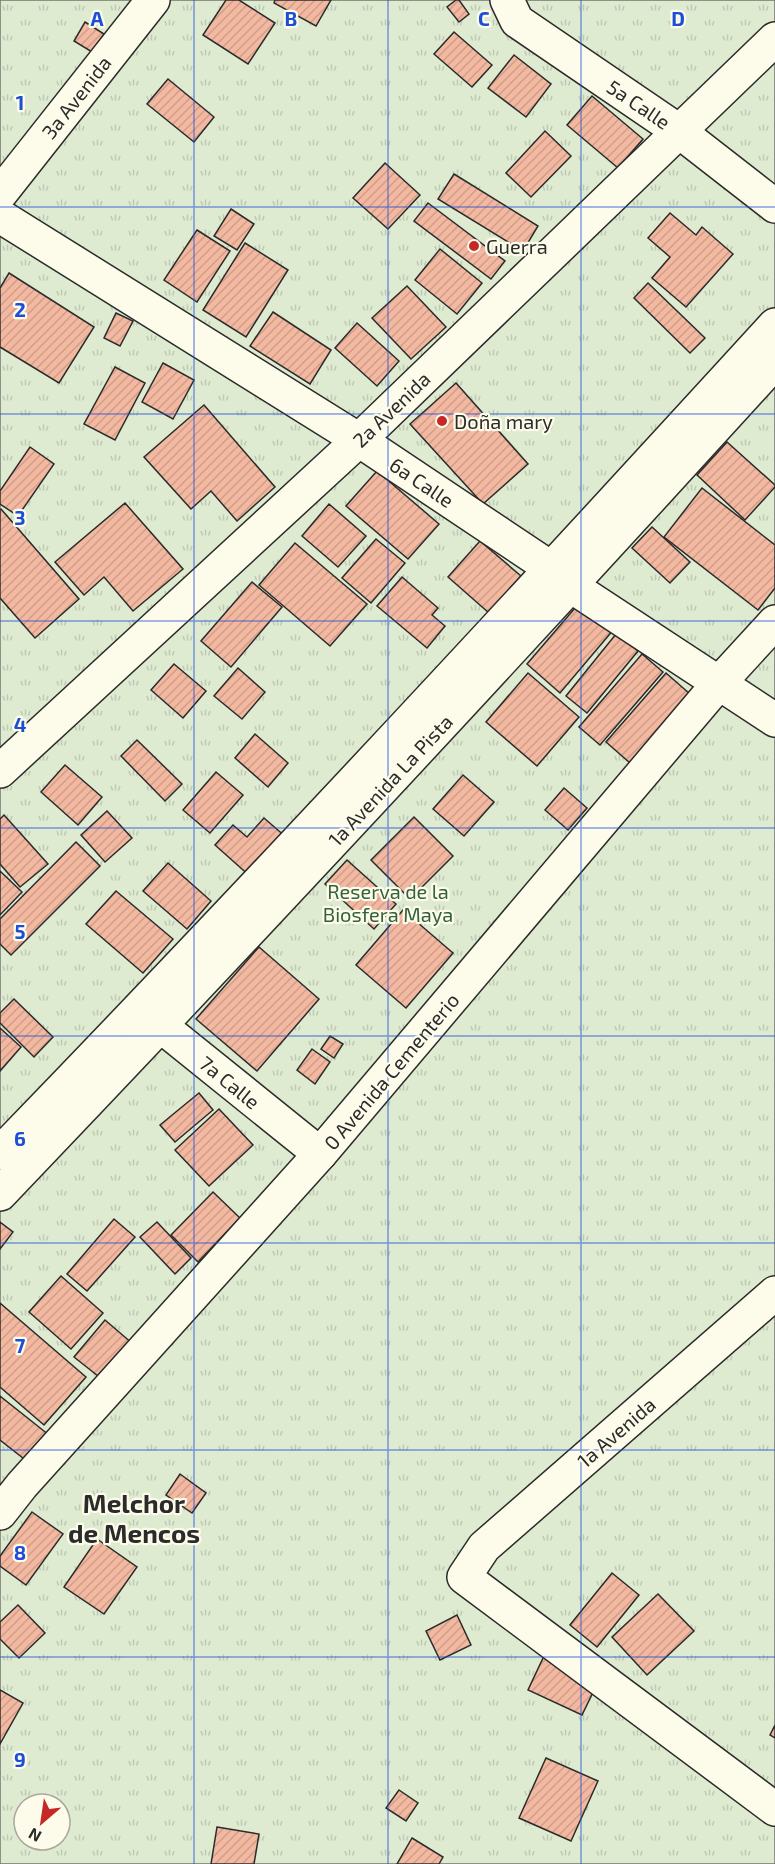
<svg xmlns="http://www.w3.org/2000/svg" width="775" height="1864" font-family="'Exo 2',sans-serif">
<style>
.park{fill:url(#park-tufts);stroke:#74746e;stroke-width:1.5;fill-rule:evenodd}
.building{fill:url(#building-hatch);stroke:#2b2b2b;stroke-width:1.5}
.lines{fill:none;stroke-linecap:round;stroke-linejoin:round}
.minor-casing{stroke:#2b2b2b;stroke-width:36}
.minor{stroke:#fdfbea;stroke-width:33}
.grid{fill:none;stroke:#1d4ed8;stroke-width:1.5;stroke-opacity:0.55}
.poi-dot{fill:#c62828;stroke:#fdfbea;stroke-width:2}
.labels{text-anchor:middle;dominant-baseline:central;stroke-width:4.5;stroke-linejoin:round;paint-order:stroke}
.street-label{font-size:20px;fill:#2b2b2b;stroke:#fdfbea}
.poi-label{font-size:20px;fill:#2b2b2b;stroke:#fdfbea;text-anchor:start}
.park-label{font-size:20px;fill:#34623c;stroke:#fdfbea}
.district-label{font-size:26px;font-weight:bold;fill:#2b2b2b;stroke:#fdfbea}
.grid-label{font-size:20px;text-anchor:middle;font-weight:bold;fill:#1d4ed8;stroke:#fdfbea;stroke-width:4.5;stroke-linejoin:round;paint-order:stroke}
</style>
<defs>
<pattern id="park-tufts" width="24" height="20" patternUnits="userSpaceOnUse" patternTransform="scale(1.5)"><rect width="24" height="20" fill="#deebd1"/><path d="M3 7l-1-3M5 7V3M7 7l1-3M15 17l-1-3M17 17v-4M19 17l1-3" fill="none" stroke="#bfcab4"/></pattern>
<pattern id="building-hatch" width="6" height="6" patternUnits="userSpaceOnUse" patternTransform="scale(1.5)"><rect width="6" height="6" fill="#f2b8a0"/><path d="M-1 1l2-2M0 6l6-6M5 7l2-2" fill="none" stroke="#d09e8a"/></pattern>
</defs>
<rect width="100%" height="100%" fill="#fdfbea"/>
<path class="park" d="M0 0H775V1864H0ZM24 1804H60V1840H24Z"/>
<g class="building">
<polygon points="226,0 239,0 275,23 248,64 203,35"/>
<polygon points="275,0 331,0 316,26 274,3"/>
<polygon points="456,0 459,0 469,14 459,22 447,7"/>
<polygon points="85,22 104,34 92,52 74,41"/>
<polygon points="454,32 492,65 472,87 434,54"/>
<polygon points="514,55 551,84 526,117 488,88"/>
<polygon points="168,79 214,117 194,142 147,104"/>
<polygon points="592,96 643,139 618,168 567,125"/>
<polygon points="545,131 571,156 531,197 506,173"/>
<polygon points="385,163 420,195 388,229 353,198"/>
<polygon points="454,174 538,226 523,251 438,199"/>
<polygon points="428,203 505,261 491,279 414,221"/>
<polygon points="231,209 254,224 237,250 214,236"/>
<polygon points="670,213 696,235 702,227 733,254 686,307 652,278 670,257 648,238"/>
<polygon points="197,230 230,251 197,302 164,280"/>
<polygon points="245,243 288,270 246,337 203,310"/>
<polygon points="440,249 482,283 457,314 415,280"/>
<polygon points="9,273 94,327 59,383 0,347 0,288"/>
<polygon points="648,283 705,338 690,353 634,298"/>
<polygon points="407,286 446,327 411,359 372,318"/>
<polygon points="273,312 331,350 310,384 250,346"/>
<polygon points="116,313 133,321 120,346 104,338"/>
<polygon points="357,323 399,361 377,386 335,348"/>
<polygon points="163,363 194,380 173,419 142,402"/>
<polygon points="115,367 145,383 115,440 84,424"/>
<polygon points="456,383 528,464 483,504 410,424"/>
<polygon points="204,405 275,487 237,521 211,491 191,509 144,457"/>
<polygon points="727,442 775,485 775,487 745,520 697,475"/>
<polygon points="30,447 54,464 18,516 0,504 0,491"/>
<polygon points="377,471 439,524 408,559 346,506"/>
<polygon points="702,488 775,545 775,588 758,610 664,537"/>
<polygon points="125,503 183,569 133,611 104,577 84,595 55,562"/>
<polygon points="329,504 366,536 338,567 302,536"/>
<polygon points="1,509 79,599 35,638 0,598 0,510"/>
<polygon points="652,527 690,562 670,583 632,548"/>
<polygon points="376,539 405,563 371,603 342,578"/>
<polygon points="480,541 521,576 489,613 448,577"/>
<polygon points="295,543 367,604 330,646 259,585"/>
<polygon points="402,577 438,608 432,615 445,626 427,648 377,606"/>
<polygon points="252,582 282,607 231,667 201,641"/>
<polygon points="581,601 614,629 560,693 527,664"/>
<polygon points="616,634 638,651 587,713 566,696"/>
<polygon points="642,654 663,672 600,745 579,727"/>
<polygon points="174,664 206,691 183,718 151,690"/>
<polygon points="238,668 265,692 242,719 214,696"/>
<polygon points="528,673 579,717 537,766 486,722"/>
<polygon points="666,673 690,694 630,763 606,742"/>
<polygon points="255,734 288,763 268,787 235,758"/>
<polygon points="137,740 182,784 165,801 121,756"/>
<polygon points="65,765 102,797 78,825 41,792"/>
<polygon points="216,772 243,795 210,833 183,810"/>
<polygon points="463,775 494,802 464,836 433,809"/>
<polygon points="564,788 587,808 568,830 545,810"/>
<polygon points="107,811 132,838 105,862 81,835"/>
<polygon points="4,815 48,864 20,887 0,864 0,819"/>
<polygon points="414,817 453,856 410,899 371,860"/>
<polygon points="264,818 287,838 252,878 215,845 233,825 247,837"/>
<polygon points="76,842 100,866 11,955 0,944 0,919"/>
<polygon points="347,860 396,904 374,929 325,884"/>
<polygon points="168,863 211,901 187,929 143,891"/>
<polygon points="0,871 22,892 0,915"/>
<polygon points="116,891 173,939 143,973 86,924"/>
<polygon points="403,910 453,953 406,1008 356,965"/>
<polygon points="259,947 319,999 257,1071 196,1019"/>
<polygon points="14,999 53,1037 34,1057 0,1023 0,1013"/>
<polygon points="0,1028 21,1047 0,1071"/>
<polygon points="330,1036 343,1044 334,1058 321,1049"/>
<polygon points="312,1049 330,1062 315,1084 297,1070"/>
<polygon points="199,1093 213,1110 175,1142 160,1125"/>
<polygon points="219,1109 253,1145 209,1186 175,1150"/>
<polygon points="213,1192 240,1218 198,1262 171,1235"/>
<polygon points="114,1219 135,1237 87,1291 67,1274"/>
<polygon points="0,1222 13,1232 0,1249"/>
<polygon points="157,1222 191,1258 175,1274 140,1237"/>
<polygon points="61,1276 103,1313 71,1349 29,1312"/>
<polygon points="0,1303 86,1377 44,1425 0,1387"/>
<polygon points="105,1320 133,1344 103,1380 74,1357"/>
<polygon points="0,1396 49,1435 28,1462 0,1440"/>
<polygon points="180,1474 206,1493 192,1513 166,1495"/>
<polygon points="32,1512 63,1534 26,1585 0,1566 0,1556"/>
<polygon points="97,1539 137,1567 104,1614 64,1587"/>
<polygon points="612,1573 639,1595 597,1647 570,1625"/>
<polygon points="658,1594 694,1631 647,1675 612,1637"/>
<polygon points="18,1605 45,1633 19,1658 0,1639 0,1622"/>
<polygon points="457,1615 471,1645 440,1660 426,1631"/>
<polygon points="544,1656 598,1682 582,1715 528,1690"/>
<polygon points="0,1690 23,1703 0,1744"/>
<polygon points="775,1725 775,1738 770,1735"/>
<polygon points="546,1758 598,1781 571,1841 519,1818"/>
<polygon points="399,1790 418,1803 406,1821 386,1808"/>
<polygon points="217,1827 259,1834 254,1864 211,1864"/>
<polygon points="412,1838 443,1857 439,1864 397,1864"/>
</g>
<g class="lines">
<defs>
<g id="minor">
<polyline points="507,0 517,21 680,132 775,206"/>
<polyline points="0,194 153,0"/>
<polyline points="0,216 359,440 552,569 571,586 775,720"/>
<polyline points="0,771 359,440 775,39"/>
<polyline points="148,1009 161,1026 320,1154"/>
<path d="M0 1153C263 882 520 604 775 325"/>
<path d="M0 1194C262 920 520 642 775 362"/>
<polyline points="775,1293 484,1547 464,1577 775,1809"/>
<polyline points="0,1513 22,1485 320,1154 719,683 775,622"/>
</g>
</defs>
<use href="#minor" class="minor-casing"/>
<use href="#minor" class="minor"/>
</g>
<path class="grid" d="M194 0V1864M388 0V1864M581 0V1864M0 207H775M0 414H775M0 621H775M0 828H775M0 1036H775M0 1243H775M0 1450H775M0 1657H775"/>
<g class="poi-dot">
<circle cx="474" cy="246" r="6"/>
<circle cx="442" cy="421" r="6"/>
</g>
<g class="labels">
<g class="street-label">
<text transform="translate(76 97) rotate(-52)">3a Avenida</text>
<text transform="translate(639 104) rotate(34)">5a Calle</text>
<text transform="translate(391 409) rotate(-44)">2a Avenida</text>
<text transform="translate(422 482) rotate(34)">6a Calle</text>
<text transform="translate(390 780) rotate(-47)">1a Avenida La Pista</text>
<text transform="translate(391 1071) rotate(-50)">0 Avenida Cementerio</text>
<text transform="translate(230 1082) rotate(39)">7a Calle</text>
<text transform="translate(616 1432) rotate(-41)">1a Avenida</text>
</g>
<g class="poi-label">
<text x="486" y="246">Guerra</text>
<text x="454" y="421">Doña mary</text>
</g>
<g class="park-label">
<text x="388" y="891">Reserva de la<tspan x="388" dy="23">Biosfera Maya</tspan></text>
</g>
<g class="district-label">
<text x="134" y="1502">Melchor<tspan x="134" dy="30">de Mencos</tspan></text>
</g>
</g>
<g class="grid-label">
<text x="97" y="26">A</text>
<text x="291" y="26">B</text>
<text x="484" y="26">C</text>
<text x="678" y="26">D</text>
<text x="20" y="110">1</text>
<text x="20" y="317">2</text>
<text x="20" y="525">3</text>
<text x="20" y="732">4</text>
<text x="20" y="939">5</text>
<text x="20" y="1146">6</text>
<text x="20" y="1353">7</text>
<text x="20" y="1560">8</text>
<text x="20" y="1767">9</text>
</g>
<g transform="translate(42 1822) rotate(209)"><circle r="28" fill="#fdfbea" stroke="#a9a89e" stroke-width="1.5"/>
<path d="M0-4.5L10 22L0 15L-10 22Z" fill="#c62828"/>
<text y="-9" font-size="16" font-weight="bold" text-anchor="middle" fill="#2b2b2b">N</text>
</g>
</svg>
